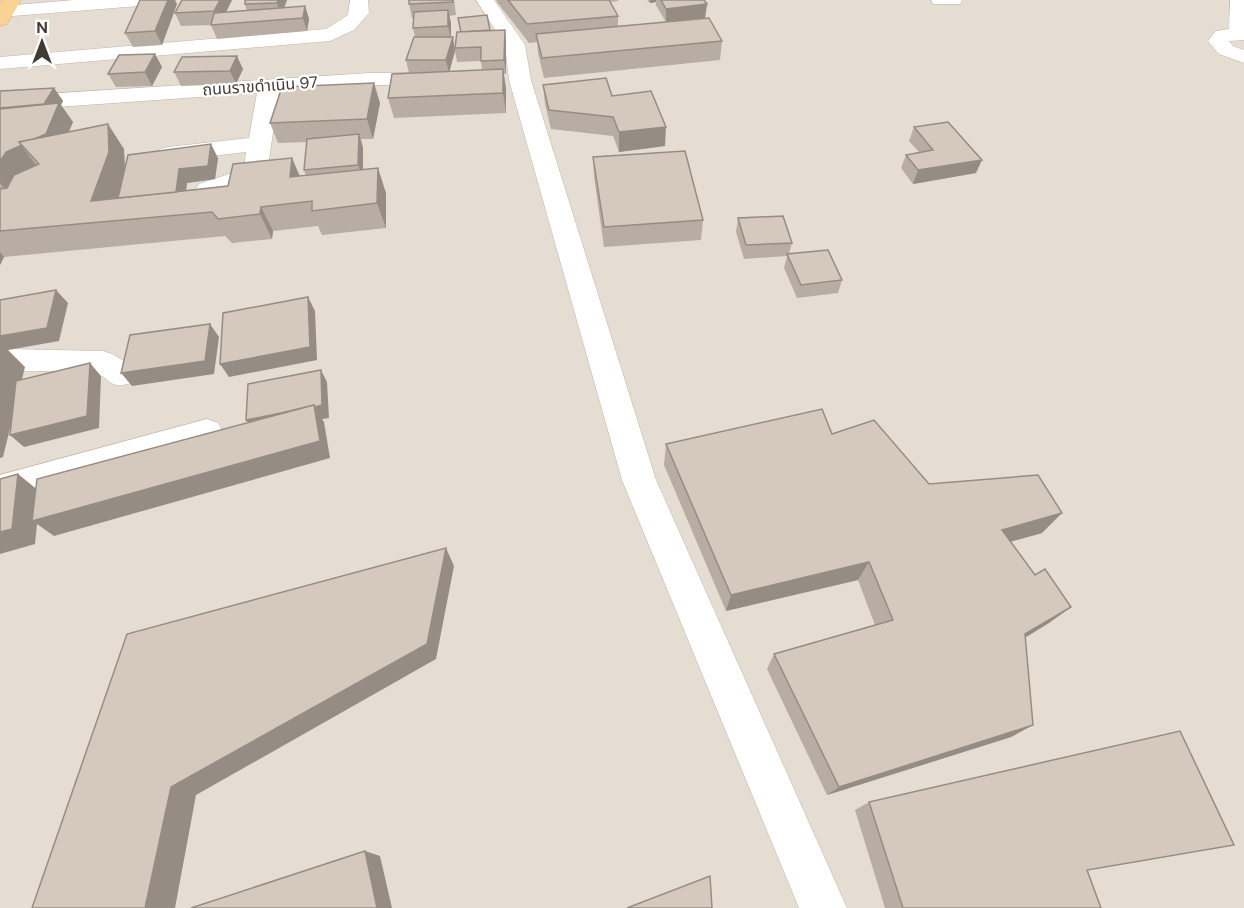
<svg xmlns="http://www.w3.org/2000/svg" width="1244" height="908" font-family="'DM Sans','Noto Sans Thai',sans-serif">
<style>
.residential{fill:#e5ddd2}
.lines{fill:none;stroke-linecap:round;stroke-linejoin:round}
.minor-casing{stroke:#bfb5aa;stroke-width:1}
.major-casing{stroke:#ddae65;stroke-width:1}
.minor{fill:#fff;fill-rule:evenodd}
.major{fill:#f9d394;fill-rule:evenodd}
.wall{fill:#b7ada3;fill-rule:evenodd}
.shaded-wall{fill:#958d84}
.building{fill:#d5c9bd;stroke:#958d84;stroke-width:1.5}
.labels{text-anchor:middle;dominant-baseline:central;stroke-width:4.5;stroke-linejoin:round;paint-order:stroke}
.far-street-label{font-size:16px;fill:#423b34;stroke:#fff}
</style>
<rect width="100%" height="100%" fill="#f1ece4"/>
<rect class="residential" x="0" y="0" width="1244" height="908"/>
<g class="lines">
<defs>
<g id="minor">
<polygon points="74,0 148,0 146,4 139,6 0,17 0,7 4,6"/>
<polygon points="350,0 368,0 369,13 354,30 330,41 0,69 0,57 326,29 348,15"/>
<polygon points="476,0 494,0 525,45 531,80 656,480 847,908 799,908 622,480 509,80 505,45"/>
<polygon points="931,0 962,0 960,4 933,4"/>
<polygon points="1230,0 1244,0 1244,40 1229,41 1233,46 1244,50 1244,63 1219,54 1208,41 1216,31 1229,29"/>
<polygon points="369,73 435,73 443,74 446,79 443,84 435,85 369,85 279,92 267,173 264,178 208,197 199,194 196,189 199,184 244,169 246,152 168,161 160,159 156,154 160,149 168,147 249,138 257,93 0,111 0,97"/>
<path d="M11 349 103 351C117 355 128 362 135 375L131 383C110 390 113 380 97 374 87 370 26 372 11 371L0 373V351Z"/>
<polygon points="207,419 218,423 223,432 218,441 0,505 0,475"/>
</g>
<polygon id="major" points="3,0 21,0 7,24 0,26 0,4"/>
</defs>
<use href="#minor" class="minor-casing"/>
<use href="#major" class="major-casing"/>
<use href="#minor" class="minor"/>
<use href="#major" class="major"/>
</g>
<g class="wall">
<polygon points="182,0 232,0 226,12 247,11 245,4 287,0 284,8 305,6 309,19 307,31 217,39 211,25 181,26 175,13"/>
<path d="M454 0 456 15 449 16 451 23V37L455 48 490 30H505L506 43V74H504L506 89V113L394 118 388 98 409 73 406 60 415 37 413 28 414 18H412L409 4ZM455 51 457 62 481 61 482 70 449 72Z"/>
<polygon points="496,0 618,0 618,1 610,2 618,16 618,26 666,22 656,5 656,2 650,3 647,0 704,0 707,4 705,18 684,20 722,41 720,60 544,78 538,53 537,42 529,43 497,2"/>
<polygon points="177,4 162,45 133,47 125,33"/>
<polygon points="155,54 162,67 152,86 116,87 108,74"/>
<polygon points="243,69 236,84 181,86 174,72"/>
<polygon points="543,85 612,96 665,146 619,152 613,136 551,129 545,104"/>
<polygon points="54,88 63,101 61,105 73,122 68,132 124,149 125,168 218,158 215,179 187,183 186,191 228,186 292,158 300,176 306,176 304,170 307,142 278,143 270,123 380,103 373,139 361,139 363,148 363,170 386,193 386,228 322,235 318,226 273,231 272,239 232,243 225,236 4,257 0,265 0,91"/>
<polygon points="914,127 976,173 913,184 901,168 906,155 919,152 909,141"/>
<polygon points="593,157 703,220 701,240 604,247 594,177"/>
<polygon points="738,218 792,243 789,254 842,280 838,293 797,298 784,268 787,256 744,259 736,232"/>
<polygon points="832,434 929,484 1042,533 1010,542 1035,575 1071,607 1049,623 1025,637 1033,725 1011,737 827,795 767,669 774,654 875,625 858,580 726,611 664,465 666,444"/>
<polygon points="869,802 1101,908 885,908 855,810"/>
</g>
<g class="shaded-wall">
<polygon points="168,0 175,0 177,4 162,45 155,31"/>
<polygon points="220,0 232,0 220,24 214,11"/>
<polygon points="278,0 287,0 281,16 277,3"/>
<polygon points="650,0 656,0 656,2 650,3"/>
<polygon points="707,4 705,18 666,22 666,9"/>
<polygon points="305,6 309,19 307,31 303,18"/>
<polygon points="448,10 451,23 451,39 448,26"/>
<polygon points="505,30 506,43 506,74 504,60"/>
<polygon points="453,37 455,51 449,73 446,60"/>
<polygon points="155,54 162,67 152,86 145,72"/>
<polygon points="237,56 243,69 236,84 230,71"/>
<polygon points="503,69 506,89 506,113 503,93"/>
<polygon points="374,83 380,103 373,139 367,119"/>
<polygon points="54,88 63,101 61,105 73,122 60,153 22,145"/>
<polygon points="108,124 124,149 125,176 110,221 91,201"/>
<polygon points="666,127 665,146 619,152 619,132"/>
<polygon points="359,134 363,148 363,178 358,165"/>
<polygon points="211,144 218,158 215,179 187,183 184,206 127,214 179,169"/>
<polygon points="21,145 36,165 21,172 8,193 0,183 0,161 6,152"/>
<polygon points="292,158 302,183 290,177"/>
<polygon points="982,160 976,173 913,184 918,170"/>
<polygon points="378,168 386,193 386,228 377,203"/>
<polygon points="261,207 273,231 272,239 260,214"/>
<polygon points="0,252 4,257 0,265"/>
<polygon points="56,290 68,303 59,341 8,350 25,367 3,457 0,458 0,336"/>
<polygon points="308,297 315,311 317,360 229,377 220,364"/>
<polygon points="210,324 219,337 214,374 132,386 121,373"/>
<polygon points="90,363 101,376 99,428 24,447 10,435"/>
<polygon points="321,370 327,382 329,418 322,419 324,422 330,458 54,536 37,524 35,544 0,554 0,532 18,474 39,491 255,432 246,420"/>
<polygon points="1062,513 1042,533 984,549 1002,530"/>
<polygon points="446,548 454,566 436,659 196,795 175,908 145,908 171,787"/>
<polygon points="869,562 858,580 726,611 731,595"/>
<polygon points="1071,607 1049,623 1005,650 1025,634"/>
<polygon points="1033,725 1011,737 827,795 839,787"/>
<polygon points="365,851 380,856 392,908 377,908"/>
</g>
<g class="building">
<polygon points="140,0 168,0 155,31 125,33"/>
<polygon points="182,0 220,0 214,11 175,13"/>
<polygon points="245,0 278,0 277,3 245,4"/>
<polygon points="409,0 453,0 453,2 409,4"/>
<polygon points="508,0 609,0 618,16 527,24"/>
<polygon points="661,0 704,0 707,4 666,9"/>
<polygon points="305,6 303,18 211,25 214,13"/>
<polygon points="448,10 448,26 413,28 414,12"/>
<polygon points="487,15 490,30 461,32 458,18"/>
<polygon points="709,18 722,41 542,58 536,34"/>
<polygon points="505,30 504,60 481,61 481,47 455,48 457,32"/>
<polygon points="414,37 453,37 446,60 406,60"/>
<polygon points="155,54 145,72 108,74 119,55"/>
<polygon points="237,56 230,71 174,72 182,57"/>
<polygon points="503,69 503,93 388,98 392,74"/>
<polygon points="606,78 612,96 651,91 666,127 619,132 613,117 549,110 543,85"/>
<polygon points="374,83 367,119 270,123 282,87"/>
<polygon points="54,88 44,104 0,108 0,91"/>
<polygon points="59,103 46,134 34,139 19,142 22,145 6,152 0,161 0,109"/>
<polygon points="948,122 982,160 918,170 906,155 933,150 914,127"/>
<polygon points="108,124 109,152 91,201 228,186 233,164 292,158 290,177 378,168 377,203 312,211 312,201 261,207 260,214 218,219 212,212 0,231 0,189 7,188 14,175 39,164 19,142"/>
<polygon points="359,134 358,165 304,170 307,139"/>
<polygon points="211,144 208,166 179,169 176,192 118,198 128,155"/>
<polygon points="685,151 703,220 604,227 593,157"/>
<polygon points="783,216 792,243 746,245 738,218"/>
<polygon points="828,250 842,280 801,285 787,254"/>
<polygon points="56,290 47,328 0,336 0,300"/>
<polygon points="308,297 310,347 220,364 223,313"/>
<polygon points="210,324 205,361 121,373 130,335"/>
<polygon points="90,363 87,416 10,435 16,381"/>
<polygon points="321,370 322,405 315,407 314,405 281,413 246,420 248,384"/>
<polygon points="314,405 320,441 32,521 37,479"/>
<polygon points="822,409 832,434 874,420 929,484 1038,475 1062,513 1002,530 1035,575 1045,569 1071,607 1025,634 1033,725 839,787 774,654 893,620 869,562 731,595 666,444"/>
<polygon points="18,474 12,529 0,532 0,479"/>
<polygon points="446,548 427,644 171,787 145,908 32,908 127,634"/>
<polygon points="1180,731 1234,845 1087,870 1101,908 903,908 869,802"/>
<polygon points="365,851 377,908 191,908"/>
<polygon points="710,876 712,908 627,908"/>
</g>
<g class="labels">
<g class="far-street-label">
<text transform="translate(260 86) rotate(-4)">ถนนราขดำเนิน 97</text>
</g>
</g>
<g transform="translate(42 42)" stroke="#ffffff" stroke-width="4.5" paint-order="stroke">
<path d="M0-4.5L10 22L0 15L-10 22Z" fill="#423b34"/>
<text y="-9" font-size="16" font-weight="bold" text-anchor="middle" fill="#423b34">N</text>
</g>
</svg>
